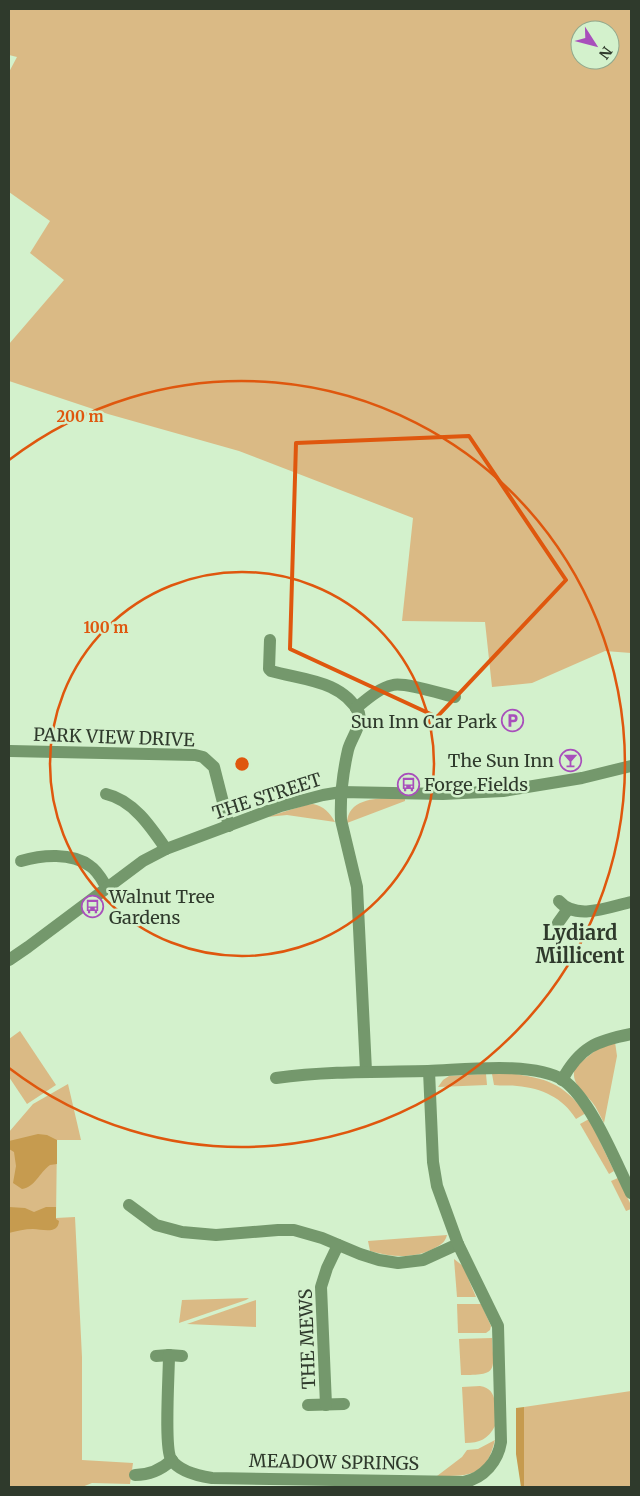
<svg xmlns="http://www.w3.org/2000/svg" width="640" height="1496" font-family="Merriweather,serif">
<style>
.green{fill:#daba85;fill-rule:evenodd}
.forest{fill:#c69b4f}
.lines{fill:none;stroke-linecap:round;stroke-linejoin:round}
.minor{stroke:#74986c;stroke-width:12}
.marked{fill:none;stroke:#df570e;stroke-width:4;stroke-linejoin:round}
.ring{fill:none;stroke:#df570e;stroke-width:2.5}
.labels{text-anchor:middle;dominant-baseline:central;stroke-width:5;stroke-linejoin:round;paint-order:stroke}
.poi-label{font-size:18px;fill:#2f3a2c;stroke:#d3f1cc;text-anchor:end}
.street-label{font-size:18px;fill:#2f3a2c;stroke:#d3f1cc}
.quarter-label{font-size:20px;font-weight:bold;fill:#2f3a2c;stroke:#d3f1cc}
.centre{fill:#df570e;stroke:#d3f1cc;stroke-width:2.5}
.ring-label{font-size:15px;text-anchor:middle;font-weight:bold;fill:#df570e;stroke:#d3f1cc;stroke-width:5;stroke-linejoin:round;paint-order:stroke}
</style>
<rect width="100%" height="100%" fill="#d3f1cc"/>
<g class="green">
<path d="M9 9H631V653L605 651 532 683 492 687 485 622 402 621 413 518 239 451 108 414 9 381V344L64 280 30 253 50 221 9 192V72L17 57 9 55ZM580 30H610V60H580Z"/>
<path d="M405 798V801L347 823C348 795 385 798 405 798Z"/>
<path d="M313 804C324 806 330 813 335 822L287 815 267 817 306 805Z"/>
<polygon points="20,1031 56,1085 27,1104 9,1077 9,1039"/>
<path d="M615 1042 617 1056 604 1123C600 1116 597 1108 592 1102 583 1091 570 1083 575 1067L596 1050Z"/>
<path d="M509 1073C548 1079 561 1082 586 1113L576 1119C563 1098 542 1088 517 1086 510 1085 501 1086 494 1085L492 1074Z"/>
<polygon points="486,1074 487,1085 438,1087 443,1080 449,1076"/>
<polygon points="68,1084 81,1140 57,1140 56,1218 75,1217 82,1357 82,1460 133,1463 130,1484 92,1483 82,1487 9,1487 9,1132 33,1104"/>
<polygon points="589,1119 614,1171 609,1174 580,1124"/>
<polygon points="618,1178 631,1205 631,1209 626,1211 611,1181"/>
<path d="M447 1235C445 1243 440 1245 433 1249 412 1259 392 1257 370 1251L368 1241Z"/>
<polygon points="454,1259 463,1266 476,1297 457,1297"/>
<polygon points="249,1298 246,1300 179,1323 182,1300"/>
<polygon points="256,1300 256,1327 187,1324 250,1302"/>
<polygon points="457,1304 481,1304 491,1326 490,1330 486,1333 458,1333"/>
<path d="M492 1338C494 1372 498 1375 461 1375L459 1339Z"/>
<path d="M480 1386C500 1389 494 1410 495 1426 488 1439 480 1443 465 1443L462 1387Z"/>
<polygon points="631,1391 631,1487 524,1487 524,1407"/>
<path d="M495 1440C486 1476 472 1476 437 1476L462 1457 467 1450 478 1449Z"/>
</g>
<g class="forest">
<path d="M38 1134 47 1135 57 1140V1164L50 1165C39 1173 35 1187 22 1189L13 1183 16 1166 14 1152 9 1149V1141Z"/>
<path d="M9 1207 25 1208 34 1212 46 1207H56V1219L59 1221C58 1235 42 1229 33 1229 25 1229 17 1231 9 1233Z"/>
<polygon points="524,1407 524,1487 521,1487 516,1454 516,1408"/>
</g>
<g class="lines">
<g class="minor">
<path d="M270 640 269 669 271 671C302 680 342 680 359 713 362 726 351 738 348 750 343 772 340 797 341 820L357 887 366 1071"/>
<path d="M356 708C367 699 379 688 393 685 404 682 442 694 455 697"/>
<polyline points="10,751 195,755 203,757 214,767 229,826"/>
<path d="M106 794C133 800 151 827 166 849"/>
<path d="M21 861C41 855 72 852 90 866 98 871 102 880 107 888"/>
<path d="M559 901C576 921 609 907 631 902"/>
<polyline points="558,923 568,909"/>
<polyline points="9,960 28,947 143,861 166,849 281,806 323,795 341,792 443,794 503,791 582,778 631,766"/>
<path d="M276 1078C327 1071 378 1072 428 1071 463 1070 533 1061 563 1080 591 1099 616 1163 631 1193"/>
<path d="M562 1080C580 1047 596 1041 631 1034"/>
<polyline points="129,1205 156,1225 182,1232 216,1235 278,1230 294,1230 322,1238 360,1254 379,1260 398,1263 423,1260 458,1244"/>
<polyline points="156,1356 169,1355"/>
<path d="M182 1356 169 1355C169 1374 164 1447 171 1459 179 1472 199 1476 212 1478L464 1482C484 1478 498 1461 501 1442L498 1326 458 1244 437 1186 433 1162 429 1071"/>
<polyline points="308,1405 344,1404"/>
<polyline points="326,1405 321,1287 327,1268 338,1245"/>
<path d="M135 1475C150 1475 161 1470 172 1460"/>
</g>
</g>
<path class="marked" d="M469 436 566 580 437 717 290 649 296 443Z"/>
<g class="ring">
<circle cx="242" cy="764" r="192"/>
<path d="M9 460A383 383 0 1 1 9 1068"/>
</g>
<defs>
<symbol id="parking-ring" viewBox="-11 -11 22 22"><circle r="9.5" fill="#d3f1cc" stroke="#a84fbb" stroke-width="1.5"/><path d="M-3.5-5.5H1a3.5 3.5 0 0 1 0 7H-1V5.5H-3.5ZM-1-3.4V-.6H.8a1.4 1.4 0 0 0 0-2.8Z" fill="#a84fbb"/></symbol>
<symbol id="bar-ring" viewBox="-11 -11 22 22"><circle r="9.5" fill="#d3f1cc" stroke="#a84fbb" stroke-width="1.5"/><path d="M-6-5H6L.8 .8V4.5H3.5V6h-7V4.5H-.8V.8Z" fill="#a84fbb"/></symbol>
<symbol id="bus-ring" viewBox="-11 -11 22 22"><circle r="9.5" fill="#d3f1cc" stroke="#a84fbb" stroke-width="1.5"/><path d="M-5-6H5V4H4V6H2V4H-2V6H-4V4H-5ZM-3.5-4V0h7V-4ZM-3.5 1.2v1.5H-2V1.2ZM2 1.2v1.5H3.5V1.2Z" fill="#a84fbb"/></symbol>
</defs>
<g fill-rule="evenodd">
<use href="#parking-ring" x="500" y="708" width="25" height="25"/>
<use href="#bar-ring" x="558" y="748" width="25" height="25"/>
<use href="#bus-ring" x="396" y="772" width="25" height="25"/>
<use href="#bus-ring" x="80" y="894" width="25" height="25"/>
</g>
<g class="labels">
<g class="poi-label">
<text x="497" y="721">Sun Inn Car Park</text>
<text x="554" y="760">The Sun Inn</text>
<text x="424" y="784" text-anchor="start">Forge Fields</text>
<text x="109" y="896" text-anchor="start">Walnut Tree<tspan x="109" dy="21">Gardens</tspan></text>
</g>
<g class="street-label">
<text transform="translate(114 737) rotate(2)">PARK VIEW DRIVE</text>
<text transform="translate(267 796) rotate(-18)">THE STREET</text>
<text transform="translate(307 1339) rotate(-92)">THE MEWS</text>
<text transform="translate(334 1462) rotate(1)">MEADOW SPRINGS</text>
</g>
<g class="quarter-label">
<text x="580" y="932">Lydiard<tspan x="580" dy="23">Millicent</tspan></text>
</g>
</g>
<circle cx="242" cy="764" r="8" class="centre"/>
<g class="ring-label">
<text x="80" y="422">200 m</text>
<text x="106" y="633">100 m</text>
</g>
<rect width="640" height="1496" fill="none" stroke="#2f3a2c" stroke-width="20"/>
<g transform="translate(595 45) rotate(126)"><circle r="24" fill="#d3f1cc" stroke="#91a88c"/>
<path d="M0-4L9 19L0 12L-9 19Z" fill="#a84fbb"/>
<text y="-8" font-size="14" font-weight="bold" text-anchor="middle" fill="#2f3a2c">N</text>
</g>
</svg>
